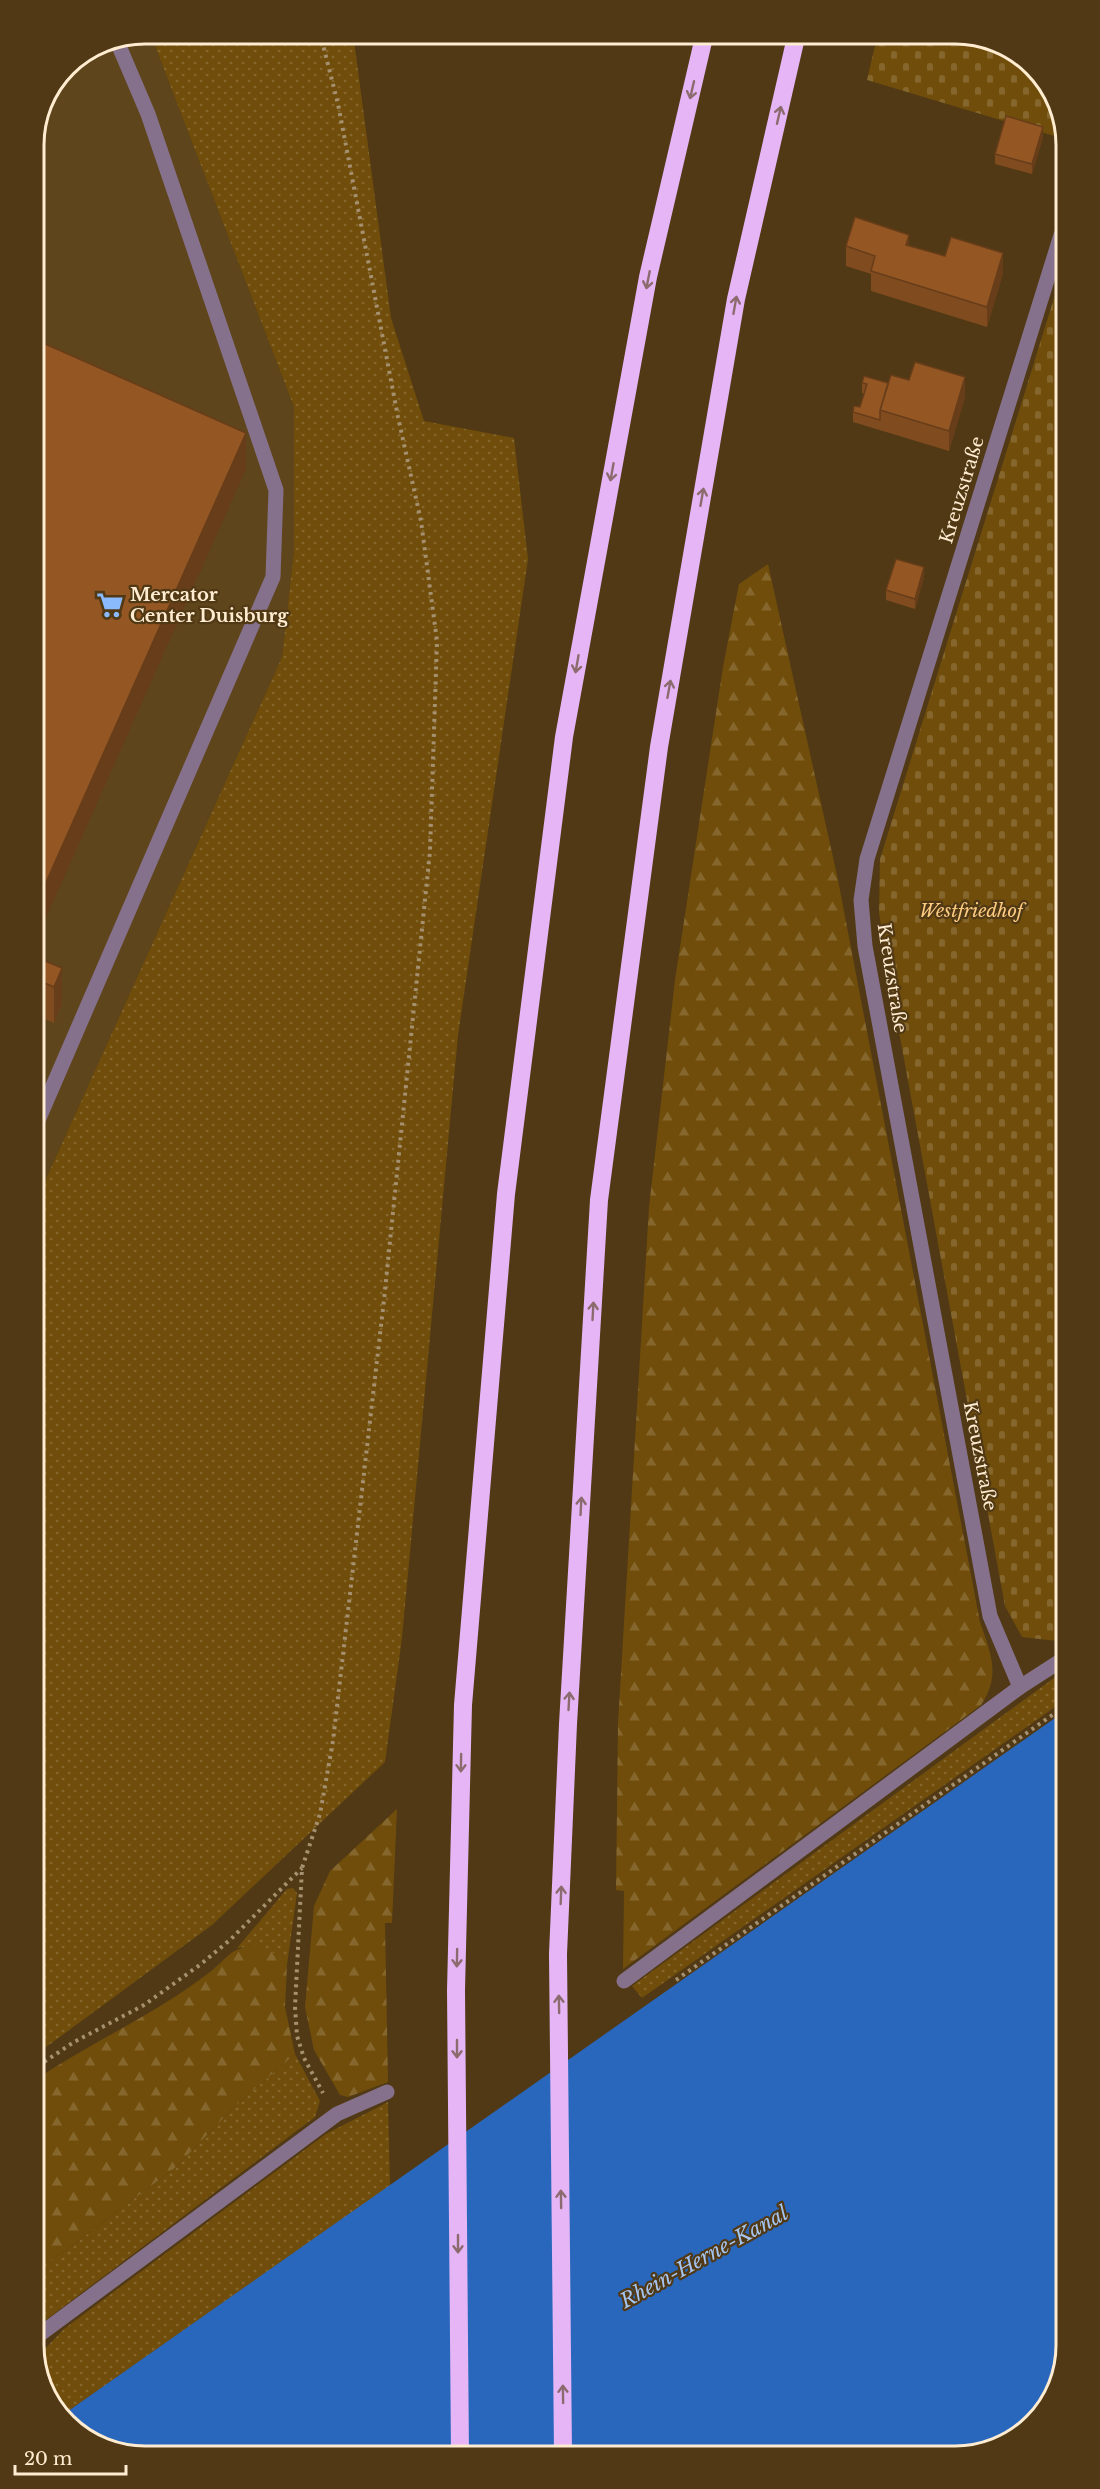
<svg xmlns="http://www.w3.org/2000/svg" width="1100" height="2489" font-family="'Libre Baskerville',serif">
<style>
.built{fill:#5f451c}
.grass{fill:url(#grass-dots)}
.forest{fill:url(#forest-firs)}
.cemetery{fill:url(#cemetery-stones)}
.water{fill:#2967bd}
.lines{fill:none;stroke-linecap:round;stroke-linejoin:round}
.path{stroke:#a59070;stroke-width:4;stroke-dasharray:3 4.5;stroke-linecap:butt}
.lane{stroke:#85718c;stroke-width:15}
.street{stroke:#85718c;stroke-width:15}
.highway{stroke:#e5b5f6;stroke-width:18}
.wall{fill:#7f4b1f}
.shaded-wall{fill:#683d19}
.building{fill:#945724;stroke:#683d19;stroke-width:1.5}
.oneway{stroke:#8c6b6e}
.labels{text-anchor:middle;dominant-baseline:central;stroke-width:4.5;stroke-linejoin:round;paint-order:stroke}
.street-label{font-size:18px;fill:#ffecd1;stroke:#503914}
.poi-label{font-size:18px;font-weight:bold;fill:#ffecd1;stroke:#503914;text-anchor:start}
.park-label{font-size:18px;font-style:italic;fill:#fdcc82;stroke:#503914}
.water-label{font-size:20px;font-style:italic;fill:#a5c4f0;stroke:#503914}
.rim{fill:none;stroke:#ffecd1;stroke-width:3}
</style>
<defs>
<pattern id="grass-dots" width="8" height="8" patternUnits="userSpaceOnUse" patternTransform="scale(1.5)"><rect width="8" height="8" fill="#704d0a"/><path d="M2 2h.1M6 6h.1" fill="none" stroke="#85672d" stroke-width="1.8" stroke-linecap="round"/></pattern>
<pattern id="forest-firs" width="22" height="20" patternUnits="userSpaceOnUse" patternTransform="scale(1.5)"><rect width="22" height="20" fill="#704d0a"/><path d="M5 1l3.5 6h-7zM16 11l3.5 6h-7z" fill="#85672d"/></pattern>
<pattern id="cemetery-stones" width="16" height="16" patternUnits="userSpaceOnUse" patternTransform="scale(1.5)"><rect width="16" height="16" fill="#704d0a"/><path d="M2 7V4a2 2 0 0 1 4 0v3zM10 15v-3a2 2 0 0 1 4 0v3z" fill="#85672d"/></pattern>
</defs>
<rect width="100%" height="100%" fill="#503914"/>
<polygon class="built" points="150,33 294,407 294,551 282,657 36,1201 33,138 66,66 102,41"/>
<g class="grass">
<polygon points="150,33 353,33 391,318 424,421 514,438 528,559 458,1035 402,1638 385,1762 212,1925 38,2053 37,1516 42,1503 37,1457 36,1201 282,657 294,551 294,407"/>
<polygon points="1065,1670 1065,1700 642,1998 632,1986"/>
<path d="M293 1888 297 1893 287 1965C271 1950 259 1946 237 1948L287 1889Z"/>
<polygon points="295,2054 320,2101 315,2117 39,2325 39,2267 65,2251 176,2167 234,2107"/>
<polygon points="388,2102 390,2186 64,2414 39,2380 39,2355 64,2329 326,2134"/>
</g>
<g class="forest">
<path d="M768 564 838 880 980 1622C991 1654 1001 1675 981 1705L623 1969 624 1891 616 1890 618 1723 649 1207 675 980 723 667 739 584Z"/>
<polygon points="397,1809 392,1923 385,1923 388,2082 348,2097 340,2095 314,2050 305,2007 314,1906 330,1871"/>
<path d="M256 1946 274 1953 287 1965 285 2007 295 2054 234 2107 176 2167 65 2251 39 2267 38 2078C95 2040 156 2014 210 1972 231 1956 228 1948 256 1946Z"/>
</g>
<g class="cemetery">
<polygon points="878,33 963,33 1023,56 1061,109 1061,138 867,80"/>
<polygon points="1061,289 1065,1636 1057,1641 1022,1637 1005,1606 885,956 879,912 880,859 1055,295"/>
</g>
<polygon class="water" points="1065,1711 1067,2345 1048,2407 991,2450 137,2456 77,2433 64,2414"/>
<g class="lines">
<g class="path">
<polyline points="320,33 338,104 398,417 421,521 437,641 430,851 384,1300 333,1741 320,1814 302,1868 295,2007 297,2036 304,2058 323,2093"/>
<polyline points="1062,516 1062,519"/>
<polyline points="676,1980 1065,1706"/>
<polyline points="38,2066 74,2042 144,2005 201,1964 231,1939 302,1868"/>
</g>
<g class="lane">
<polyline points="36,1125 273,577 276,490 148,114 116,39"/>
<polyline points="624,1981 1020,1687"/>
<polyline points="39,2335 337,2114 387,2092"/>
</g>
<polyline class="street" points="1061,235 867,859 861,900 865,946 990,1616 1020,1687 1065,1658"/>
<g class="highway">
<polyline points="563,2453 558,1954 568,1724 599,1200 659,747 736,299 797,33"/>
<polyline points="460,2454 456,1990 463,1705 506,1194 564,737 648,277 705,33"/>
</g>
</g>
<g class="wall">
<polygon points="1043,137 1032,174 995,164 995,154"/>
<polygon points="846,246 909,246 1003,273 987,327 871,291 871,274 846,266"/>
<polygon points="862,383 888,383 965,397 949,451 853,422 853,412 860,407 864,394 862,393"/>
<polygon points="924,577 915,609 886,600 886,590"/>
<polygon points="35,957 62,968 62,1004 54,1023 36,1015"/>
</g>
<g class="shaded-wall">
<polygon points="1043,127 1043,137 1032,174 1032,164"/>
<polygon points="909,235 909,254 906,245"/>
<polygon points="1003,253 1003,273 987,327 987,307"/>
<polygon points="965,377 965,397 949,451 949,431"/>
<polygon points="246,433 246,469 35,942 35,907"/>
<polygon points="924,567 924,577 915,609 915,599"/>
<polygon points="62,968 62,1004 54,1023 54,987"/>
</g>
<g class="building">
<polygon points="1006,116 1043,127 1032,164 995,154"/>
<polygon points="855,217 909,235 906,245 945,256 951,237 1003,253 987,307 871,271 875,256 846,246"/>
<polygon points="34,339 246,433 35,907"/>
<polygon points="915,362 965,377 949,431 880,410 891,375 909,380"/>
<polygon points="864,376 888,383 880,410 880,420 853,412 854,406 860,407 867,384 862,383"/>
<polygon points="896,559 924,567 915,599 886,590"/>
<polygon points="35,957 62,968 54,987 35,979"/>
</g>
<defs><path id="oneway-shaft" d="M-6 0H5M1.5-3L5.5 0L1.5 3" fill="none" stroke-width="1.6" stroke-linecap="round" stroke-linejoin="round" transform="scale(1.5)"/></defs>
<g class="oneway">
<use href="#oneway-shaft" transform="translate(692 90) rotate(103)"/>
<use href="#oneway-shaft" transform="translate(779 115) rotate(-77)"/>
<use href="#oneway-shaft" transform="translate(648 280) rotate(101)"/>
<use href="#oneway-shaft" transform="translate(735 305) rotate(-80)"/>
<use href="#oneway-shaft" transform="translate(612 472) rotate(100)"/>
<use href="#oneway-shaft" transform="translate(702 497) rotate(-80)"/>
<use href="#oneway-shaft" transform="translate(577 664) rotate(100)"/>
<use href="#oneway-shaft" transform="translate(669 689) rotate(-80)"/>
<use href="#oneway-shaft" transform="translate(593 1311) rotate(-87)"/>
<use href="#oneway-shaft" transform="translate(581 1506) rotate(-87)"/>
<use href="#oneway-shaft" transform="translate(569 1701) rotate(-87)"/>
<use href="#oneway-shaft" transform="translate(461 1763) rotate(91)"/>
<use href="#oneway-shaft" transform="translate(561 1895) rotate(-88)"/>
<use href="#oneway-shaft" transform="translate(457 1958) rotate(91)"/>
<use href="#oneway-shaft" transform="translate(559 2004) rotate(-91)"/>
<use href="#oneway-shaft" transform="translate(457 2049) rotate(90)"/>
<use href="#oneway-shaft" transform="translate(561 2199) rotate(-91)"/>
<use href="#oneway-shaft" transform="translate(458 2244) rotate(90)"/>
<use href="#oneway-shaft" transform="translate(563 2394) rotate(-91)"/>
</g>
<defs>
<symbol id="supermarket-bare" viewBox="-9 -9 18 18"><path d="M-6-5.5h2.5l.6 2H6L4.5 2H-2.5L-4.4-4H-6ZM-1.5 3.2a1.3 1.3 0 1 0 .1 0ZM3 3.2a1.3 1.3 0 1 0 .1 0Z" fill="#8bbafc" stroke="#503914" stroke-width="2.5" paint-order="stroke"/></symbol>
</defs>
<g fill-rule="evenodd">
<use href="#supermarket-bare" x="91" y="586" width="38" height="38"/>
</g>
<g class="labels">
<g class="street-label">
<text transform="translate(962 490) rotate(-73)">Kreuzstraße</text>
<text transform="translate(892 978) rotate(81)">Kreuzstraße</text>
<text transform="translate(980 1456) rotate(79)">Kreuzstraße</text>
</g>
<g class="poi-label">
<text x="130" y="595">Mercator<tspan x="130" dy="21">Center Duisburg</tspan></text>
</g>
<g class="park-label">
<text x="971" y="911">Westfriedhof</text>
</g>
<g class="water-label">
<text transform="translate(704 2257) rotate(-29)">Rhein-Herne-Kanal</text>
</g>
</g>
<path d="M0 0H1100V2489H0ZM145 44H955A101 101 0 0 1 1056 145V2345A101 101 0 0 1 955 2446H145A101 101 0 0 1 44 2345V145A101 101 0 0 1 145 44Z" fill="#503914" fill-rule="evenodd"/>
<path class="rim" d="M145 44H955A101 101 0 0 1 1056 145V2345A101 101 0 0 1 955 2446H145A101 101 0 0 1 44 2345V145A101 101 0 0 1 145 44Z"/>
<path d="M15 2465v9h111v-9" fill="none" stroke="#ffecd1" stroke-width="3"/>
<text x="24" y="2465" font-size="18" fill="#ffecd1" stroke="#503914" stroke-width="4.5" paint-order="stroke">20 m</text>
</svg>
